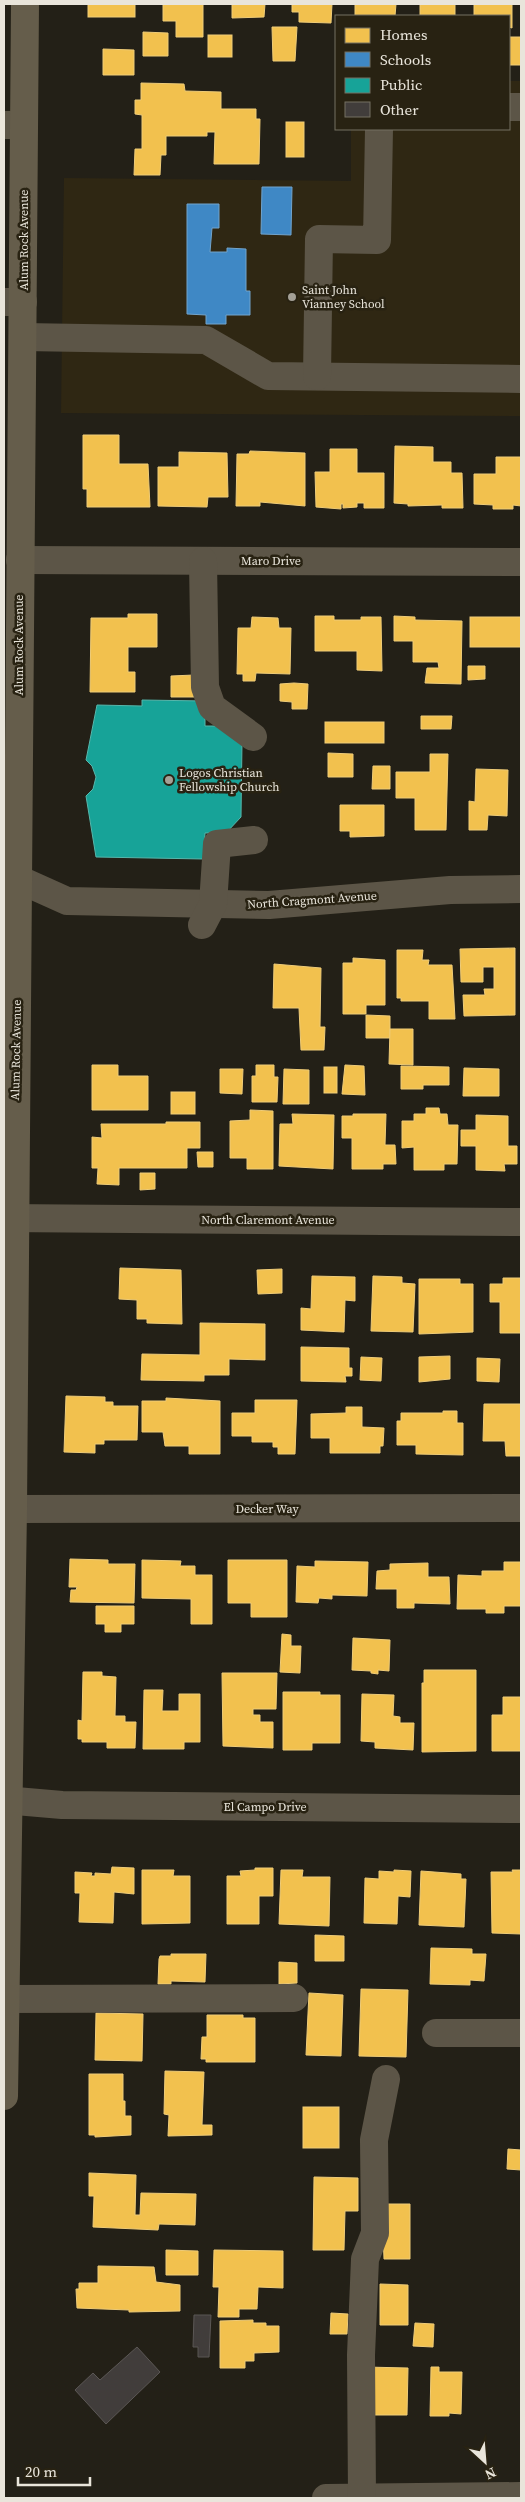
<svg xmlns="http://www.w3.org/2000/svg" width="525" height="2502" font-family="'Source Serif 4',serif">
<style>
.built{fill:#2f2713}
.homes{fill:#f2c14e;stroke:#efcc78}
.schools{fill:#3f88c5;stroke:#72a4cc}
.public{fill:#17a398;stroke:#56b7ac}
.building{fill:#413d3b;stroke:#5b5755}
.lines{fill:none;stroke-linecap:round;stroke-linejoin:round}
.minor{stroke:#5c5547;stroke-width:28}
.major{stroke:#655d4b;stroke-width:28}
.poi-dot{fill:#a4a096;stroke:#282212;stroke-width:2}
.labels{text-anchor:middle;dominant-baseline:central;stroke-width:5;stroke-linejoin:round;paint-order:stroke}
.street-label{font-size:12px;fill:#e9e5db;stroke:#282212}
.poi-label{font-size:12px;fill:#e9e5db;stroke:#282212;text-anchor:start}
</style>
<rect width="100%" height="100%" fill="#232017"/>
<polygon class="built" points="509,81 521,81 521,416 61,413 64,178 351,181 351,129 509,129"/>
<g class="homes">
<rect x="88" y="4" width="47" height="13"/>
<polygon points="163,4 203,4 203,37 176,37 176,21 163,21"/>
<polygon points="232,4 265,4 264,17 232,18"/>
<polygon points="292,4 332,4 331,23 299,22 299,12 292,12"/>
<polygon points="355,4 396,4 395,16 355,16"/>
<rect x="420" y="4" width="35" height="12"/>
<polygon points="474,4 512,4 512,28 509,27 509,16 474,16"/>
<polygon points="272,27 297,27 295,61 273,61"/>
<polygon points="143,32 168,33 168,56 143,56"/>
<rect x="208" y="35" width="24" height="22"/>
<rect x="509" y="37" width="12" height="28"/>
<polygon points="103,49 134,50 134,75 103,75"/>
<polygon points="141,83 184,84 185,91 221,92 221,109 256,109 256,119 260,119 259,164 214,164 215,132 207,132 207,136 166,136 166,155 161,155 160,175 134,175 135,149 142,149 142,115 135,114 135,100 141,100"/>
<rect x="286" y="122" width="18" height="35"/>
<polygon points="83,435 119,435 119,464 148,464 150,507 87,507 87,489 83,489"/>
<polygon points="395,446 433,447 433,462 451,462 451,473 462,473 463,508 442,508 442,505 408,506 408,504 394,503"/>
<polygon points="330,449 357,449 357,473 384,473 384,508 364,508 364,503 357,503 357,507 343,508 343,504 341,504 341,509 316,507 315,472 330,472"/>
<polygon points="250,451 305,453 305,506 260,502 260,506 236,506 237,454 249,454"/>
<polygon points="179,452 227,453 228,497 208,497 207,507 158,506 158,467 179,467"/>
<polygon points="496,457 521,457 521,506 513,505 513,509 493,509 493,505 474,504 474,474 496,474"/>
<polygon points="128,614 157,614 157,647 128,647 128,672 135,672 135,692 90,692 91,618 128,618"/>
<polygon points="315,616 334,616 334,620 361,620 361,617 381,617 382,671 357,670 357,651 315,651"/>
<polygon points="394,616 415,617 415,620 462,621 461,684 425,683 427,668 439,668 438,662 413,662 413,641 394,641"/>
<polygon points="252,617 278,618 279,628 291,628 290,674 256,673 255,681 243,681 243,674 237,674 238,628 251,628"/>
<rect x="470" y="617" width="51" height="30"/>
<polygon points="468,666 485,666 485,679 468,680"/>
<polygon points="194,675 194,697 171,697 171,676"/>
<polygon points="294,683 308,684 307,709 292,709 292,702 280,701 280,684"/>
<polygon points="421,716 452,716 451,729 421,729"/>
<rect x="325" y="722" width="59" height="21"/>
<polygon points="328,753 353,754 353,777 328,777"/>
<polygon points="430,754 448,754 446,830 415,830 415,798 396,798 396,772 430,772"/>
<polygon points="373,766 390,766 390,789 372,789"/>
<polygon points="476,769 508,770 507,816 488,815 487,830 469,830 469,801 475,802"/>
<polygon points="340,805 384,805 384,836 350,837 350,831 340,831"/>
<polygon points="515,948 515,1015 464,1016 463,995 485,995 484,989 494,989 494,967 483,967 483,982 461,982 460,949"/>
<polygon points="397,950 423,950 422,960 429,960 428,965 452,965 455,1019 429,1019 429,1001 401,1001 401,998 397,998"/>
<polygon points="353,958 385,960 385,1005 366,1005 366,1014 343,1014 343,963 353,963"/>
<polygon points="274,964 321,968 320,1027 325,1027 324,1050 301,1050 299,1008 273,1008"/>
<polygon points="366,1015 390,1016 390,1038 366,1038"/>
<polygon points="390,1029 413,1029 413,1065 389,1064"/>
<polygon points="92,1065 118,1065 118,1076 148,1076 148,1110 92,1110"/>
<polygon points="256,1065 274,1065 274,1077 278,1077 277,1102 252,1102 252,1076 256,1076"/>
<polygon points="345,1065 364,1066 365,1095 342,1094"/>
<polygon points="401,1066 449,1067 449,1085 423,1085 423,1089 401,1089"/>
<rect x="324" y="1067" width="13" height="26"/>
<polygon points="464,1068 499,1069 499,1096 463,1096"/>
<polygon points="220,1069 243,1069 242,1094 220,1093"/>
<polygon points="284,1069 309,1070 309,1104 283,1104"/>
<rect x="171" y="1092" width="24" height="22"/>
<polygon points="426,1108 439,1108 440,1114 447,1114 448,1125 458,1125 457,1164 444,1164 444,1170 414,1170 414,1147 402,1148 402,1121 414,1121 414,1114 426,1114"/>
<polygon points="250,1110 273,1111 273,1169 247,1169 247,1158 230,1158 230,1121 250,1120"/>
<polygon points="292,1114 334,1115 333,1169 279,1166 280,1124 293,1124"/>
<polygon points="353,1114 386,1114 385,1145 395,1145 396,1164 383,1164 383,1169 352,1169 352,1138 342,1138 342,1116 353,1116"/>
<polygon points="476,1115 508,1116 508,1146 517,1146 517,1164 504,1164 505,1171 476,1170 476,1146 461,1146 461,1130 476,1130"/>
<polygon points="166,1122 200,1122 200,1148 187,1148 187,1168 119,1168 119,1185 97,1184 98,1168 92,1168 92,1137 102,1138 101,1124 166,1124"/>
<polygon points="197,1152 213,1152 213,1167 198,1167"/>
<polygon points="140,1173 155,1173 155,1189 140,1190"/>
<polygon points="120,1268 181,1270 182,1324 147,1323 147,1319 137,1319 137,1300 119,1299"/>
<polygon points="282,1269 282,1293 258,1294 257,1270"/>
<polygon points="312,1276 355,1277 355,1301 345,1300 344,1332 301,1330 301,1308 311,1309"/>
<polygon points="373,1276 402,1277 402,1283 415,1284 413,1332 371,1331"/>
<polygon points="503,1278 521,1278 521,1333 500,1333 500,1302 490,1302 490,1284 503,1284"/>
<polygon points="419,1279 460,1279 460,1284 473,1284 473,1332 419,1334"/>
<polygon points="200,1323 265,1324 265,1360 229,1359 229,1375 204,1375 204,1381 141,1380 142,1354 200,1355"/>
<polygon points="301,1347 349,1348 349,1368 352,1368 352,1376 345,1376 346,1382 301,1381"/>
<polygon points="450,1356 450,1379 419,1382 419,1357"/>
<polygon points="361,1357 382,1358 381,1381 360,1380"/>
<polygon points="477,1358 500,1359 499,1382 477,1381"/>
<polygon points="66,1396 105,1397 105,1402 113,1402 113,1406 138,1406 137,1440 104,1440 104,1444 95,1444 95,1453 64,1452"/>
<polygon points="166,1398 220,1401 220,1454 189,1454 189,1446 165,1446 163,1432 142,1432 142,1401 166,1401"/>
<polygon points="255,1400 297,1400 295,1454 278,1454 278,1447 273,1447 273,1442 252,1442 252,1436 232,1436 232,1413 255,1413"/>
<polygon points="484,1404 521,1404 521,1456 506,1456 505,1441 483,1441"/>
<polygon points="346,1407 362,1407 362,1427 384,1428 383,1446 380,1446 380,1453 330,1453 330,1438 311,1438 311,1414 346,1413"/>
<polygon points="443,1411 457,1411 457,1423 463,1423 463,1455 416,1454 416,1445 397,1445 397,1421 401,1421 401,1413 443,1413"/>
<polygon points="70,1559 108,1560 108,1564 135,1564 134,1603 70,1602 71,1590 76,1590 77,1587 69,1587"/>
<polygon points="142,1560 181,1561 180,1566 195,1566 195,1575 212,1575 212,1624 191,1624 191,1599 142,1598"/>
<polygon points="228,1560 287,1560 287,1617 251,1617 251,1603 228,1603"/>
<polygon points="315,1561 368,1562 367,1596 332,1595 332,1599 319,1598 318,1603 296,1602 297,1566 315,1567"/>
<polygon points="504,1562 521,1562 521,1606 504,1606 504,1613 486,1613 486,1609 457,1609 458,1575 482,1576 482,1571 504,1571"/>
<polygon points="428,1563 428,1577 449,1577 450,1604 414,1603 414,1608 397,1608 397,1589 376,1589 377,1571 390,1570 390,1564"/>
<polygon points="96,1606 134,1606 134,1624 121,1624 121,1632 105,1632 105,1624 96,1624"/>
<polygon points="282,1634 291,1635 291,1646 301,1646 300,1673 280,1672"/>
<polygon points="353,1638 390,1640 389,1671 378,1670 378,1674 371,1673 371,1671 352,1670"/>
<polygon points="424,1670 476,1670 476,1751 422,1752 422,1683 424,1683"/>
<polygon points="83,1672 102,1672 102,1676 116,1677 115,1716 125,1716 125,1722 136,1722 135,1748 107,1748 107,1742 82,1742 82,1739 78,1739 78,1720 82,1721"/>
<polygon points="222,1673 277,1673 276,1709 253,1709 253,1715 260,1715 260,1722 273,1722 273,1748 223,1746"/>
<polygon points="144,1690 163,1690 162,1711 179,1711 179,1694 200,1694 200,1742 184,1742 184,1749 143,1749"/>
<polygon points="283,1692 320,1692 320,1695 340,1695 340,1743 312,1743 312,1750 283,1750"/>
<polygon points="362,1694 394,1695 393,1716 400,1717 400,1723 414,1723 413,1750 375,1748 375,1742 361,1741"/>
<polygon points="503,1697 521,1697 521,1751 492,1751 492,1715 503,1715"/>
<polygon points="112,1867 134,1868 134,1894 114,1892 113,1923 79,1922 80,1893 75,1893 75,1872 92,1873 91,1876 95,1876 95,1873 111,1874"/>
<polygon points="255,1868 273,1868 273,1896 259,1896 259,1924 227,1924 227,1876 241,1876 240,1871 255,1870"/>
<polygon points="142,1870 174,1870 173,1876 190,1876 190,1923 142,1924"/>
<polygon points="281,1870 303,1870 302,1877 330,1877 329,1926 279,1924"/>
<polygon points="394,1870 411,1871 410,1897 398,1896 397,1924 364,1923 365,1878 379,1879 379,1871 394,1872"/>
<polygon points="512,1870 521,1870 521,1934 492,1933 491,1872 513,1872"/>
<polygon points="421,1871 461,1874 461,1879 466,1879 464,1927 419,1925"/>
<polygon points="315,1935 344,1936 344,1961 315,1961"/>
<polygon points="431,1948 472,1949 472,1954 486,1954 484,1981 470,1980 470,1985 430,1984"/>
<polygon points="171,1954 206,1954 205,1982 171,1981 171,1984 158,1984 159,1959 160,1956 171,1956"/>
<polygon points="279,1962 297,1963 297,1983 279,1984"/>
<polygon points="361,1989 408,1990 406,2057 359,2056"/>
<polygon points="309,1993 343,1995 341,2056 306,2055"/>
<polygon points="96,2013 143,2014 142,2061 95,2060"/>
<polygon points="207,2015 243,2015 243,2018 255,2018 255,2062 206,2062 206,2059 201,2059 202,2037 207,2037"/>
<polygon points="165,2071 204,2072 202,2125 212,2125 212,2135 168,2136 169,2115 164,2114"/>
<polygon points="89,2074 123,2074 123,2101 125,2101 125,2116 131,2116 131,2135 95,2137 95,2135 89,2135"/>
<rect x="303" y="2107" width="36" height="41"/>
<polygon points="508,2149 521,2150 521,2170 507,2169"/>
<polygon points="89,2173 136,2175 135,2215 140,2215 141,2193 196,2194 195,2225 159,2224 158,2230 93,2227 94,2196 89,2196"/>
<polygon points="314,2177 358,2178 358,2211 345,2211 344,2250 313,2250"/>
<polygon points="382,2204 410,2204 410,2259 384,2259"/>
<polygon points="166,2250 198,2251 198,2275 166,2275"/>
<polygon points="214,2250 283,2251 283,2288 258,2287 257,2309 239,2309 239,2317 218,2317 219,2287 213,2287"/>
<polygon points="98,2266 154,2267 156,2282 180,2285 180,2311 129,2312 129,2310 77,2308 76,2289 79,2289 79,2283 98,2283"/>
<polygon points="380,2284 408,2285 408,2325 380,2325"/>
<polygon points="331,2313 348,2314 347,2334 330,2334"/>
<polygon points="253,2320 253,2323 266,2323 266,2326 279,2326 279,2352 254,2353 254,2361 245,2361 245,2368 220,2368 220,2321"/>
<polygon points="415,2323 434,2324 433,2347 413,2346"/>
<polygon points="365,2367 408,2368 407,2415 364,2415"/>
<polygon points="431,2367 439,2367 439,2372 462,2372 461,2414 449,2413 449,2416 430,2416"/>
</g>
<g class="schools">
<polygon points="262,187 292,187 291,235 261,234"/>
<polygon points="187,204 219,204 219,228 212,228 210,252 227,252 227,248 246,249 246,291 250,291 250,315 226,315 226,324 206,324 206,315 187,314"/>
</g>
<polygon class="public" points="142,700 205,701 205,726 225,726 242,742 241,817 226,833 205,833 204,859 96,857 86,796 93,789 96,777 92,766 86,760 97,705 142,706"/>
<g class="building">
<polygon points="194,2315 211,2315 209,2357 198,2357 198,2347 193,2347"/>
<polygon points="137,2347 160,2372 106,2424 75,2390 93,2373 100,2380"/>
</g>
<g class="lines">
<g class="minor">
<polyline points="509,107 521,107"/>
<polyline points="4,125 24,125"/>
<polyline points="4,302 23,302"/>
<polyline points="23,337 206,340 268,376 521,379"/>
<polyline points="317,376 319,239 377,240 379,129"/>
<polyline points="20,560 521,562"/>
<polyline points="203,561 205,687 212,707 253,737"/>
<polyline points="4,869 18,879 67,901 269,905 450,890 521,889"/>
<polyline points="202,925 213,904 217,844 254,840"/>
<polyline points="4,1218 521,1222"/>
<polyline points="13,1509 521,1508"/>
<polyline points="4,1800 62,1805 521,1809"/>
<polyline points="6,1999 294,1998"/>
<polyline points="436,2033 521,2033"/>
<polyline points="326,2498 521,2496"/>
<polyline points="362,2498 361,2355 365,2259 375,2233 374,2140 386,2079"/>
</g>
<polyline class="major" points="4,2096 13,1509 25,4"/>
</g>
<g class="poi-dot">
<circle cx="292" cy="297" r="5"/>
<circle cx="169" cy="780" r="5"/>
</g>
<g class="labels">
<g class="street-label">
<text transform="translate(24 240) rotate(-90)">Alum Rock Avenue</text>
<text x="271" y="561">Maro Drive</text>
<text transform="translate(19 645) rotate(-90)">Alum Rock Avenue</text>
<text transform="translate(312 900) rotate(-4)">North Cragmont Avenue</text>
<text transform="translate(16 1050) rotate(-89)">Alum Rock Avenue</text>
<text x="268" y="1220">North Claremont Avenue</text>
<text x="267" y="1509">Decker Way</text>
<text x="265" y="1807">El Campo Drive</text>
</g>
<g class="poi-label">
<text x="302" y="290">Saint John<tspan x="302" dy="14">Vianney School</tspan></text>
<text x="179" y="773">Logos Christian<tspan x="179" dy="14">Fellowship Church</tspan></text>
</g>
</g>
<rect width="525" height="2502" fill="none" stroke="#e9e5db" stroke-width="10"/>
<rect x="335" y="15" width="175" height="115" fill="#282212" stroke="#757062"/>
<rect x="345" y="28" width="25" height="15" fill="#f2c14e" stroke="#757062"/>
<text x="380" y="40" font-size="15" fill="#e9e5db">Homes</text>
<rect x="345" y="52" width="25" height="15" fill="#3f88c5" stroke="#757062"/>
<text x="380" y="65" font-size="15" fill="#e9e5db">Schools</text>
<rect x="345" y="78" width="25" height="15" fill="#17a398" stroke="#757062"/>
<text x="380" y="90" font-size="15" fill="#e9e5db">Public</text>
<rect x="345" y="102" width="25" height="15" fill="#413d3b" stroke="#757062"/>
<text x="380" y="115" font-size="15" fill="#e9e5db">Other</text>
<g transform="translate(485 2462) rotate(154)" stroke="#282212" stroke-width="4" paint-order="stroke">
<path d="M0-4L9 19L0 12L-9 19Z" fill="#e9e5db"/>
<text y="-8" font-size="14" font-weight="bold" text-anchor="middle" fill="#e9e5db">N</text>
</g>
<path d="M18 2477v8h72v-8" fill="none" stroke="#e9e5db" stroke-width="2.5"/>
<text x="25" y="2477" font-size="15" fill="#e9e5db" stroke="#282212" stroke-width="4" paint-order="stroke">20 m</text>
</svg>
